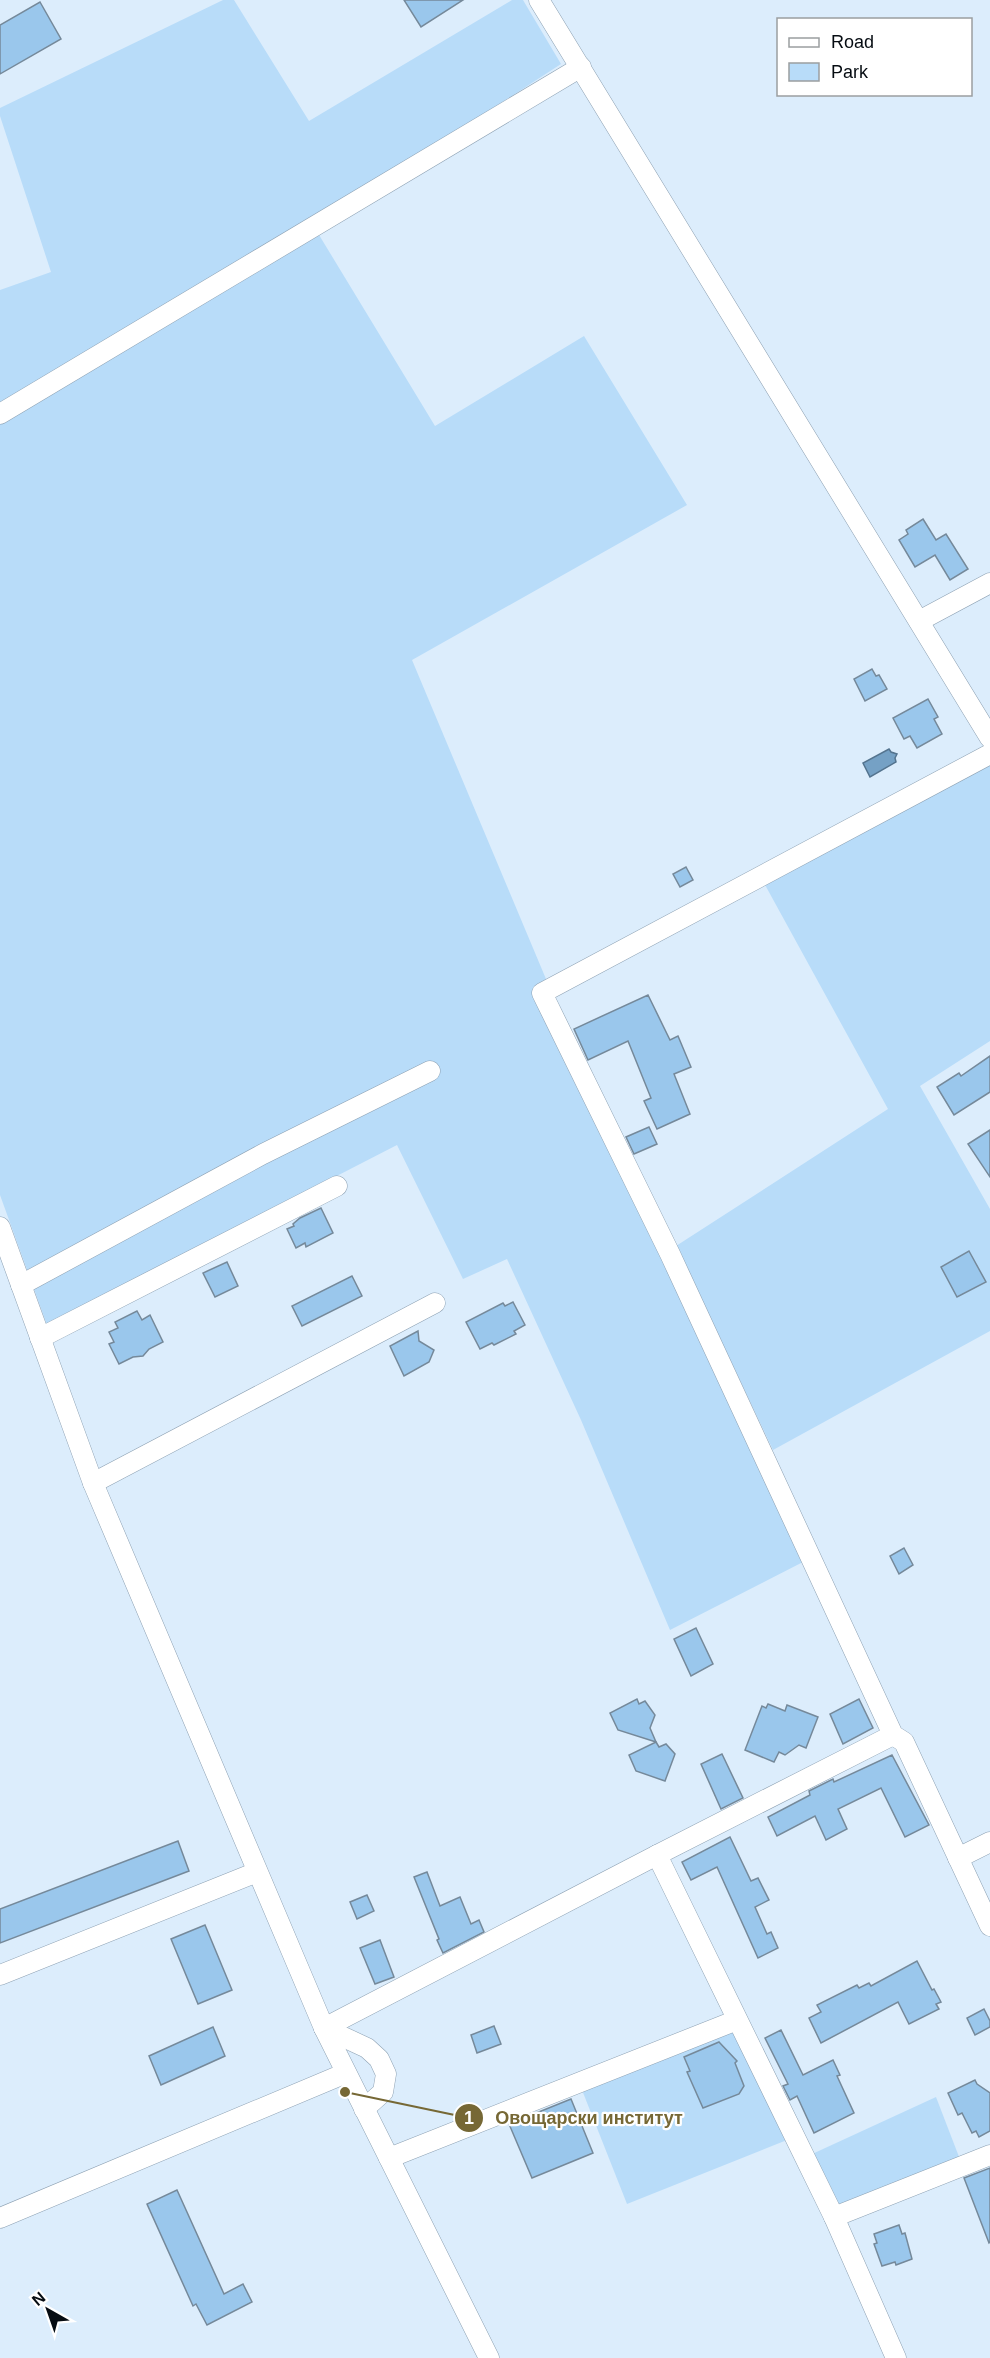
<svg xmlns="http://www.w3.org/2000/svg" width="990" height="2358" font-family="Arial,sans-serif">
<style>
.green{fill:#b8dcf9}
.water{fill:#75a1c5;stroke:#54748f;stroke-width:1.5}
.building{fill:#9ac7ec;stroke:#75899a;stroke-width:1.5}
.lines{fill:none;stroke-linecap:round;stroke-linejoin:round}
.minor-casing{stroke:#8da1b3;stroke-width:21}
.minor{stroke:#fff;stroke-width:20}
.leader{fill:none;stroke:#766835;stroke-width:2}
.callout-dot{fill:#766835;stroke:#fff;stroke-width:2}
.mark-label{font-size:18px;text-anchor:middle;font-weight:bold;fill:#fff}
.callout-label{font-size:18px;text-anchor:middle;font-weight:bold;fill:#766835;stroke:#fff;stroke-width:4.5;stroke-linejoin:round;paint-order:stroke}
</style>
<rect width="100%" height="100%" fill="#dcedfc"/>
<g class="green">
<polygon points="223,0 234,0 309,121 512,0 523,0 561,64 313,225 435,426 584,336 687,505 412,660 546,979 532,990 661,1252 803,1562 670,1630 581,1420 507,1259 463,1279 397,1145 47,1325 0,1195 0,290 51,272 0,116 0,108"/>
<polygon points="990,761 990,1041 920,1086 990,1209 990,1331 773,1450 676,1246 888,1109 764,883"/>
<polygon points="733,2030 787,2140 627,2204 582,2090"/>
<polygon points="936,2097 961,2162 837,2210 810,2155"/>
</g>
<polygon class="water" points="889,749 891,752 897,754 895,758 896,762 870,777 863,763"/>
<g class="building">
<polygon points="404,0 463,0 421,27"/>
<polygon points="40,2 61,39 0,74 0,25"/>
<polygon points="923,519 936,540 946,534 968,569 950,580 935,555 915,567 899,540 908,534 906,530"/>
<polygon points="872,669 876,676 879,675 887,689 865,701 854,679"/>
<polygon points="928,699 938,717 934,719 942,734 917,748 910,736 904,739 893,718"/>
<polygon points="686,867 693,880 680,887 673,874"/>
<polygon points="648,995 670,1040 678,1036 691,1067 674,1074 690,1114 657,1129 644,1101 651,1098 628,1041 588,1060 574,1029"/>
<polygon points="990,1056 990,1092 954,1115 937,1087 959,1073 961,1076"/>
<polygon points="649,1127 657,1144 634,1154 626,1137"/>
<polygon points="990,1130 990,1177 968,1144"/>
<polygon points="321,1208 333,1233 306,1247 305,1243 296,1248 287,1229 294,1226 293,1224 300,1218"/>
<polygon points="969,1251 986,1282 957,1297 941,1267"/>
<polygon points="227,1262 238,1286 215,1297 203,1273"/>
<polygon points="352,1276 362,1296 302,1326 292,1306"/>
<polygon points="513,1302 525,1325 514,1331 516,1334 494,1345 492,1343 480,1349 466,1322 503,1303 505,1306"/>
<polygon points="137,1311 142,1320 150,1315 163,1342 149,1349 143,1356 133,1357 119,1364 109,1344 114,1342 109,1332 118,1328 115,1322"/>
<polygon points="418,1331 419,1341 434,1350 429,1362 404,1376 390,1346"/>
<polygon points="904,1548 913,1565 899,1574 890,1556"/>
<polygon points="696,1628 713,1664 691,1676 674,1639"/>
<polygon points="637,1699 639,1704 645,1701 655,1715 650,1728 656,1742 618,1730 610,1713"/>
<polygon points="859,1699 873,1728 843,1744 830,1714"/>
<polygon points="768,1704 785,1711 787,1705 818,1717 806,1748 799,1745 785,1755 779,1752 774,1762 745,1750 762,1706 766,1708"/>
<polygon points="656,1742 659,1747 666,1744 675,1754 665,1781 636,1771 629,1755"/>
<polygon points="722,1754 743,1798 721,1809 701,1764"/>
<polygon points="892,1755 929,1825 905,1837 881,1788 838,1809 847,1829 826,1840 815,1816 777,1836 768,1817 810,1795 809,1791 833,1779 834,1782"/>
<polygon points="730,1837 751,1881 758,1878 769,1900 755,1907 767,1934 771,1932 778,1948 758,1958 717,1867 691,1880 682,1862"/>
<polygon points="178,1841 189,1871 0,1943 0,1909"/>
<polygon points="427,1872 440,1906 460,1897 471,1924 479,1920 484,1932 443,1953 437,1940 439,1939 414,1877"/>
<polygon points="367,1895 374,1911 357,1919 350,1902"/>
<polygon points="205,1925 232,1990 198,2004 171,1939"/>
<polygon points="380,1940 394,1977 375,1984 360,1948"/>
<polygon points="917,1961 932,1990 934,1989 941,2002 936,2004 939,2009 909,2024 898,2002 821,2043 809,2018 821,2012 817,2005 857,1985 859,1988 869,1983 871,1986"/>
<polygon points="984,2009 990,2021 990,2027 975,2035 967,2018"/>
<polygon points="494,2026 501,2044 477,2053 471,2035"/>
<polygon points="213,2027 225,2056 161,2085 149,2056"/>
<polygon points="781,2030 803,2075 833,2060 840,2075 837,2076 854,2113 814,2133 797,2096 790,2100 783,2086 788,2084 765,2038"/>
<polygon points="719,2042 737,2061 735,2063 744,2086 739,2094 703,2108 687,2072 690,2071 684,2057"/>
<polygon points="975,2080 977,2084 990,2093 990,2131 979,2137 976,2131 972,2133 962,2113 958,2115 948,2093"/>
<polygon points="571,2099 593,2153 532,2178 509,2124"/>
<polygon points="990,2168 990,2242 989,2243 964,2178"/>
<polygon points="177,2190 224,2294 243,2284 252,2302 207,2325 196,2304 193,2306 147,2204"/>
<polygon points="899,2225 902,2234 905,2233 912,2259 896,2265 895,2262 882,2266 874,2244 877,2243 874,2234"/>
</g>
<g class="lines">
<defs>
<g id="minor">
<polyline points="539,0 990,738"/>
<polyline points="0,414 581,67"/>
<polyline points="919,621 990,583"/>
<polyline points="990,754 542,993 670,1254 893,1735 904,1742 990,1926"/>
<polyline points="0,1227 93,1483 324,2028 489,2358"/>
<polyline points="21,1285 263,1154 430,1071"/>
<polyline points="40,1338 337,1186"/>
<polyline points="93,1483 435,1303"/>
<polyline points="657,1855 834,2217 896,2358"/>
<polyline points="958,1858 990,1842"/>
<polyline points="0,1975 257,1872"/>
<polyline points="324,2028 657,1855 893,1735"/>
<polyline points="324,2028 367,2048 379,2059 386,2074 383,2092 364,2109"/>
<polyline points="389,2158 737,2020"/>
<polyline points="834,2217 990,2155"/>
<polyline points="0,2218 346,2073"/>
</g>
</defs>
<use href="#minor" class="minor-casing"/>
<use href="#minor" class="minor"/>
</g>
<path class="leader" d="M345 2092L469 2118"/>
<g class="callout-dot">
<circle cx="345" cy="2092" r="6"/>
<circle cx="469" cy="2118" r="15"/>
</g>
<g class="mark-label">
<text x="469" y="2124">1</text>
</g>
<g class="callout-label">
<text x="589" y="2124">Овощарски институт</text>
</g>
<rect x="777" y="18" width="195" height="78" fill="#ffffff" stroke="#9b9ea0" stroke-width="1.5"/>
<rect x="789" y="38" width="30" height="9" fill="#ffffff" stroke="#9b9ea0" stroke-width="1.5"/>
<text x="831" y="48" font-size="18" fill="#060c12">Road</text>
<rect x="789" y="63" width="30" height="18" fill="#b8dcf9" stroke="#9b9ea0" stroke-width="1.5"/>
<text x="831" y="78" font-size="18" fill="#060c12">Park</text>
<g transform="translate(48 2310) rotate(320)" stroke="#ffffff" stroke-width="4.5" paint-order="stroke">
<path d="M0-4.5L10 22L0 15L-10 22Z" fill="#060c12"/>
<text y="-9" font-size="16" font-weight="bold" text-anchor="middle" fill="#060c12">N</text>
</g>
</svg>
